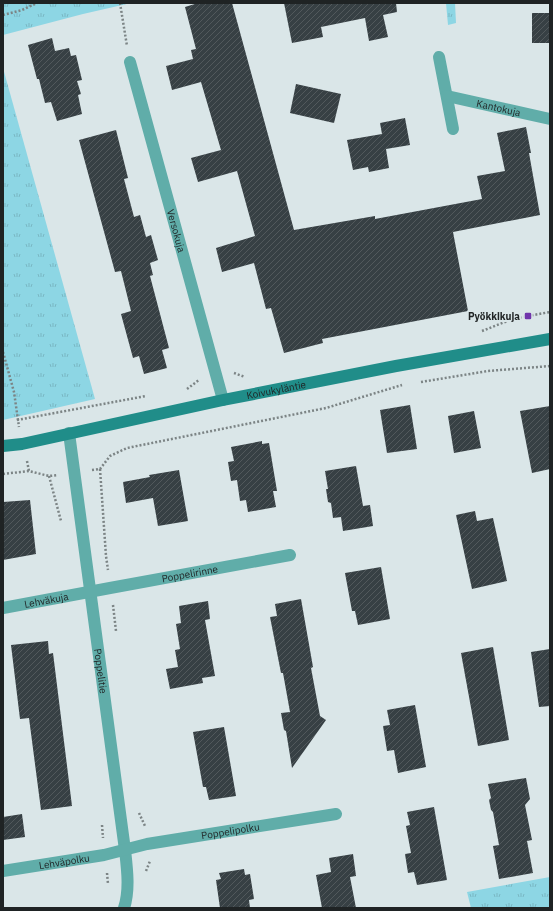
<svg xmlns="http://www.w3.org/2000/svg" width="553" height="911" font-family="'IBM Plex Sans',sans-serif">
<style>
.grass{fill:url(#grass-tufts)}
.building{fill:url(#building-hatch)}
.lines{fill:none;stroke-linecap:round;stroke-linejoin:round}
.path{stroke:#7c8485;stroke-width:2.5;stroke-dasharray:2 2;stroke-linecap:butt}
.street{stroke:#60ada9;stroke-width:12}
.secondary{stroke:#208d89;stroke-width:12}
.poi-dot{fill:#7035ab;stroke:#dae6e8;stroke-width:1.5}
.labels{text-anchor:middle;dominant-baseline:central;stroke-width:4;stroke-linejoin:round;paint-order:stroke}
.street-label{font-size:10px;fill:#1f2324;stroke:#dae6e8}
.poi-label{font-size:10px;font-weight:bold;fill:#1f2324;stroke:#dae6e8;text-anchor:end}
</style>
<defs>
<pattern id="grass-tufts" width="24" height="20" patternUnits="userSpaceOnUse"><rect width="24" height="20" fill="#8dd6e4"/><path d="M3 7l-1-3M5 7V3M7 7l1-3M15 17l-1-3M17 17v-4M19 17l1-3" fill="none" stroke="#79b7c3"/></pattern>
<pattern id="building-hatch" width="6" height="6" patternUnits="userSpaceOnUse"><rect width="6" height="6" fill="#374044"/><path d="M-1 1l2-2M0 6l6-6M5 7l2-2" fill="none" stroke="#52595c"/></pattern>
</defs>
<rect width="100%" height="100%" fill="#dae6e8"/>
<g class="grass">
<polygon points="3,3 131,3 83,14 3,35"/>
<polygon points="446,3 455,3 456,23 448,25"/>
<polygon points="3,68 95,399 3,420"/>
<polygon points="550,877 550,908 471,908 467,892"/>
</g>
<g class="building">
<polygon points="198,3 232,3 294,230 375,216 375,219 482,199 477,176 505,171 497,133 526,127 531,153 529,153 540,215 453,232 468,311 322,339 323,343 284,353 271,308 266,309 254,263 222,272 216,248 255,236 237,171 198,182 191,158 221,150 201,82 172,90 166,66 193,59 191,50 196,49 185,7"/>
<polygon points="284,3 396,3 397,12 383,15 388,37 369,41 365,18 321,27 323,37 292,43"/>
<rect x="532" y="13" width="18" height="30"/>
<polygon points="52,38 55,51 69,48 71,56 76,55 82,80 77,81 81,94 78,95 82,114 57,121 51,102 45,103 39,79 37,79 28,45"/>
<polygon points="296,84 341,94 334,123 290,113"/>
<polygon points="405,118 410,145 386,149 389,168 369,172 368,167 353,170 347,140 382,134 380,123"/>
<polygon points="116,130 128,178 124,179 134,217 140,215 146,237 151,235 158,260 150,263 153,275 150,276 169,348 162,350 167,368 144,374 139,356 133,358 121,314 131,311 121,271 115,272 79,140"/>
<polygon points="410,405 417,449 387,453 380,410"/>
<polygon points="550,406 550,469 532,473 520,411"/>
<polygon points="474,411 481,448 454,453 448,416"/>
<polygon points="262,441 262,444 269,443 277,491 273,491 276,507 248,512 246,500 240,501 237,480 231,481 228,462 234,461 231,447"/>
<polygon points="356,466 363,506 370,505 373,526 343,531 341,517 333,518 331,503 328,502 326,489 328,489 325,471"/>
<polygon points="179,470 188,521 158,526 153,498 126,503 123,482 150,477 149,475"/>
<polygon points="30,500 36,554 3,560 3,502"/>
<polygon points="475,511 477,521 493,518 507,581 472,589 456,515"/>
<polygon points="381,567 390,619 358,625 355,611 352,611 345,573"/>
<polygon points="301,599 313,667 311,668 320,716 326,720 292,768 286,731 284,730 281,713 290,712 283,673 281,673 270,617 277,616 275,604"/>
<polygon points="208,601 210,619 205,620 215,676 202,678 203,683 170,689 166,669 178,667 175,650 180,649 176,624 181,623 179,606"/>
<polygon points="48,641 49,654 53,653 72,806 41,810 29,718 20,719 11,645"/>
<polygon points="493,647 509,740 478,746 461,653"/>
<polygon points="550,649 550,706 539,707 531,652"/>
<polygon points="415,705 426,767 398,773 394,750 387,751 383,726 390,725 387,710"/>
<polygon points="224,727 236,796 209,800 206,787 203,787 193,732"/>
<polygon points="526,778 530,799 525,805 532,840 527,841 533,873 499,879 493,846 499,845 493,812 491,810 489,800 491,798 488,784"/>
<polygon points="434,807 447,880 417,885 414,872 408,873 405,854 411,853 406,826 410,825 407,812"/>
<polygon points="22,814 25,837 3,840 3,817"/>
<polygon points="353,854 356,876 350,877 356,908 322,908 316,875 331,872 329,858"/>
<polygon points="244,869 245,875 250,874 254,899 249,900 250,908 220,908 216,880 221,879 219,873"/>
</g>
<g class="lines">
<g class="path">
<polyline points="120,3 127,46"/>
<polyline points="3,15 22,10 37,3"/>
<polyline points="482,331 510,320 528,316 550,312"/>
<polyline points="3,352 14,392 19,427"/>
<polyline points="234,373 245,377"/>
<polyline points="421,382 488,371 550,366"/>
<polyline points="187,389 199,380"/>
<polyline points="17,420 146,396"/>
<polyline points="27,461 29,471"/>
<polyline points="100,469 106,556 108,570"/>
<polyline points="92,470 100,469 110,456 127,448 326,408 402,385"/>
<polyline points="3,474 29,471 49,476 58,475"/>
<polyline points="49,476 61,521"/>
<polyline points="113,605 116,631"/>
<polyline points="139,813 145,826"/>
<polyline points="102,825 103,838"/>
<polyline points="146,871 150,861"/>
<polyline points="107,873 108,884"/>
</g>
<g class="street">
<polyline points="439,57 453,129"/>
<path id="s1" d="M130 62 223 400"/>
<path id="s2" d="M447 96 550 119"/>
<path id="s3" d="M69 433 125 850C127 868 130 890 124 908"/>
<path id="s4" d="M3 608 110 588 290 555"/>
<path id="s5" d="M3 871 104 855 147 844 336 814"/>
</g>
<path class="secondary" id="s6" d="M3 446 22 444 223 400 396 366 550 339"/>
</g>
<rect class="poi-dot" x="524" y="312" width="8" height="8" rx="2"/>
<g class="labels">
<g class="street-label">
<text stroke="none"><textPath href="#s2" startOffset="53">Kantokuja</textPath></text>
<text stroke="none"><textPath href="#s1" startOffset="175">Versokuja</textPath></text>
<text stroke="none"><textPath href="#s6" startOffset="279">Koivukyläntie</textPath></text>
<text stroke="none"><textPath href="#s4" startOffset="190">Poppelirinne</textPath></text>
<text stroke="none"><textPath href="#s4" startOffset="44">Lehväkuja</textPath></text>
<text stroke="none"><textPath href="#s3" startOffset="240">Poppelitie</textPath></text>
<text stroke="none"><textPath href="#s5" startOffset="231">Poppelipolku</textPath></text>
<text stroke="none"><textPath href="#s5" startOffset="62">Lehväpolku</textPath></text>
</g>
<g class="poi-label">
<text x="520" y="316">Pyökkikuja</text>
</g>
</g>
<rect width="553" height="911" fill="none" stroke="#1f2324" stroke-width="8"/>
</svg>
